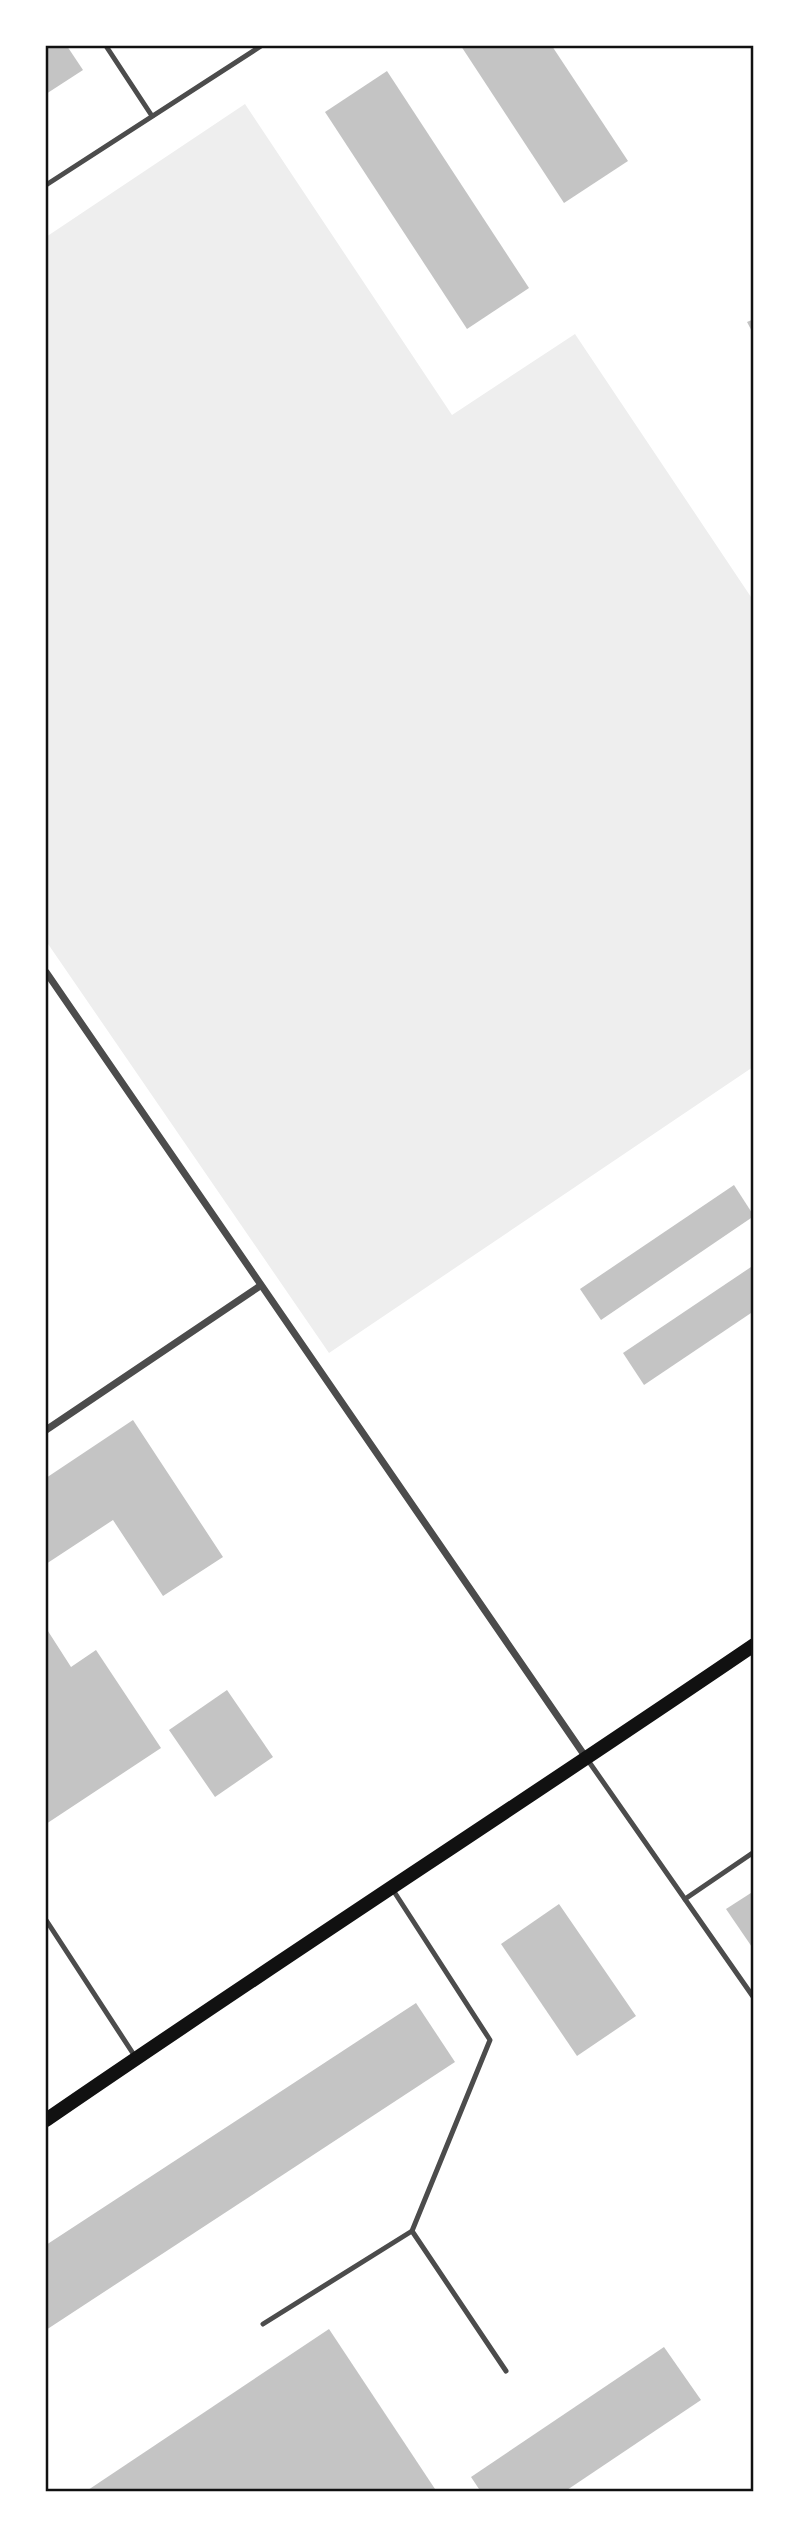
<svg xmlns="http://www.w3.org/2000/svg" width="799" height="2537" font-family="'Source Sans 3',sans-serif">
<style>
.green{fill:#eee}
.building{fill:#c4c4c4}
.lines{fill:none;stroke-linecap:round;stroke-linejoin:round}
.service{stroke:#4c4c4c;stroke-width:5}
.minor{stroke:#4c4c4c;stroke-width:7}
.secondary{stroke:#111;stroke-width:14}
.neatline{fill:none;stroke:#111;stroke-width:2.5}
</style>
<rect width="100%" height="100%" fill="#fff"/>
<polygon class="green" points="245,104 452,415 575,334 753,600 753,1067 329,1353 46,941 46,237"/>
<g class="building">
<polygon points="46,46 67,46 83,70 46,94"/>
<polygon points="461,46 552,46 628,161 564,203"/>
<polygon points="387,71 529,288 467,329 325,112"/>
<polygon points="754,319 754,335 747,322"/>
<polygon points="734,1185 754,1216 601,1320 580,1289"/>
<polygon points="754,1265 754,1311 644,1385 623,1353"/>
<polygon points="133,1420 223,1557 163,1596 113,1520 46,1564 46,1478"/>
<polygon points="46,1628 71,1667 96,1650 161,1748 46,1824"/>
<polygon points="227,1690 273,1757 215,1797 169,1730"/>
<polygon points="754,1891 754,1950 726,1909"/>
<polygon points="559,1904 636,2016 577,2056 501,1944"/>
<polygon points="416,2003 455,2062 46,2330 46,2245"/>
<polygon points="329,2329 437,2492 85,2492"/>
<polygon points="664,2347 701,2400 564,2492 481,2492 471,2477"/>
</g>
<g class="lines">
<g class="service">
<polyline points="106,46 152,116"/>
<polyline points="46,185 261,46"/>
<polyline points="587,1759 754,1998"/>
<polyline points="393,1890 490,2040 412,2231 506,2371"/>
<polyline points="685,1899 754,1852"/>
<polyline points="46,1920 136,2058"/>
<polyline points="263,2324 412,2231"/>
</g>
<g class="minor">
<polyline points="46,972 587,1759"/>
<polyline points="46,1430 260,1286"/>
</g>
<path class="secondary" d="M46 2120C280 1959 519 1805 754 1645"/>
</g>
<rect width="799" height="2537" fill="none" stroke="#ffffff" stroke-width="94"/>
<rect x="47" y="47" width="705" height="2443" class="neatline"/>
</svg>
